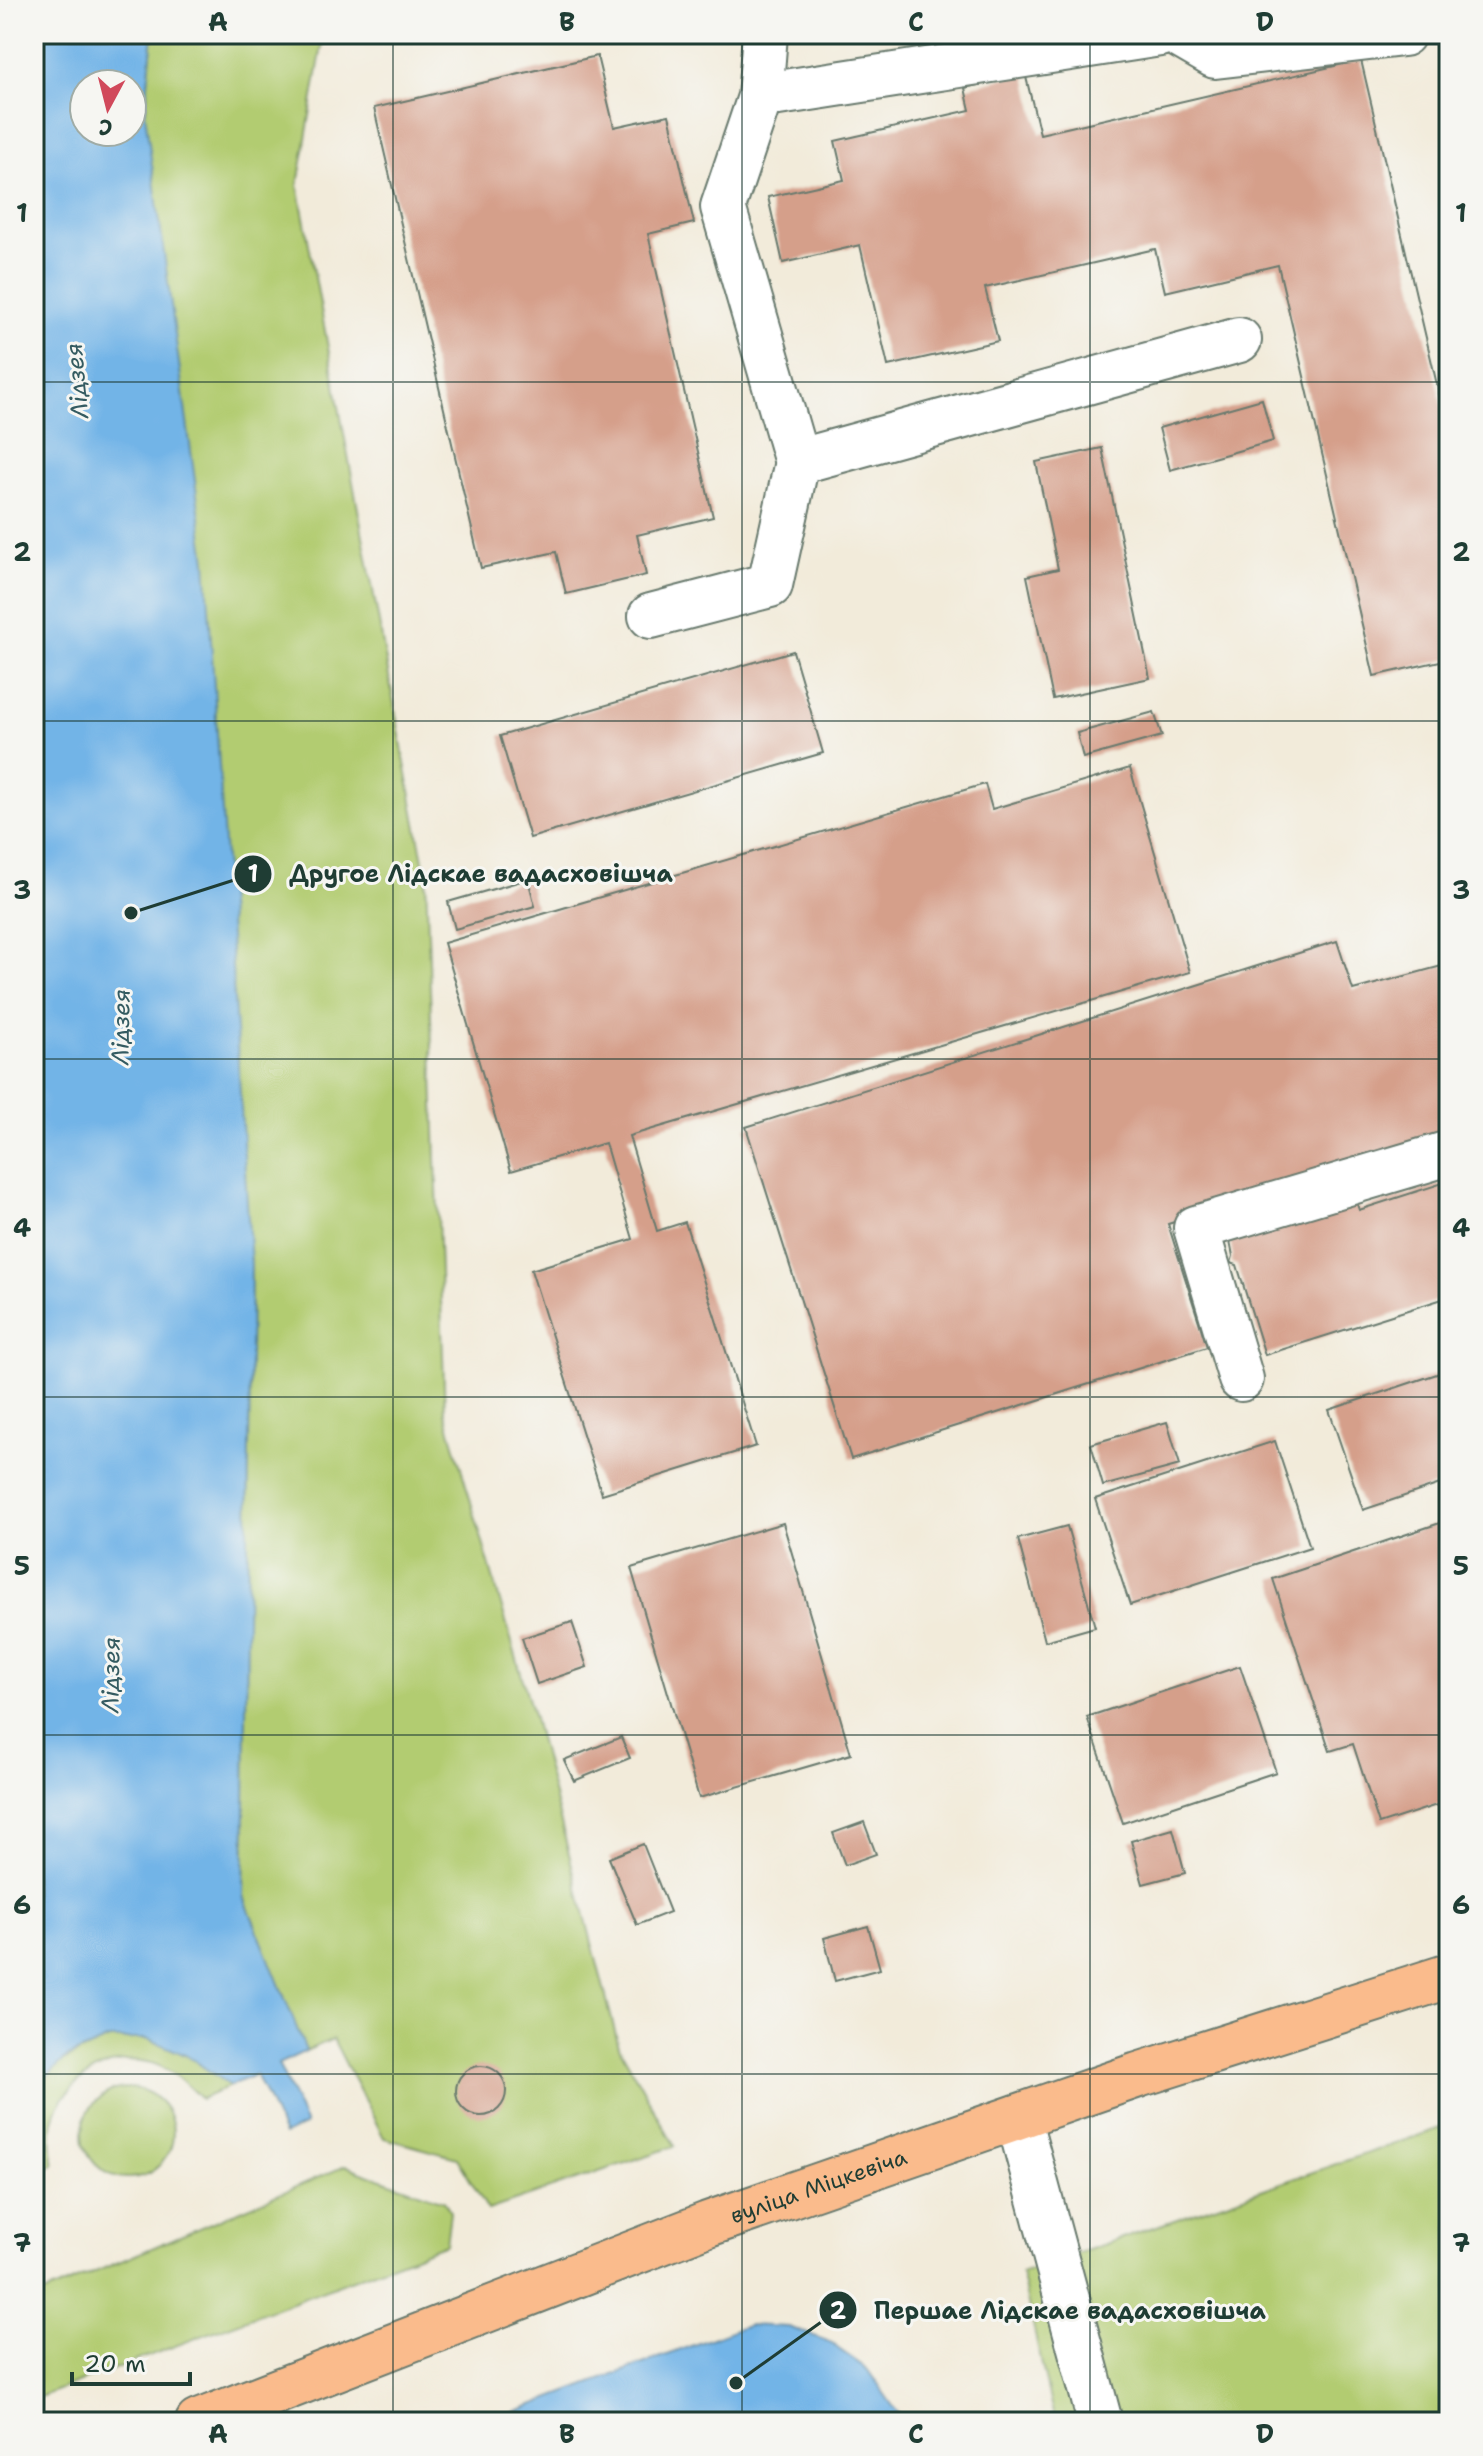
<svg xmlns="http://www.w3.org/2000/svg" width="1483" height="2456" font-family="'Shantell Sans',sans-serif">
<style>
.green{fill:#b2cc71;stroke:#688452;stroke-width:2}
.water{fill:#72b4e7;stroke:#48788e;stroke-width:2;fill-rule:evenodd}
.building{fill:#d59f8a}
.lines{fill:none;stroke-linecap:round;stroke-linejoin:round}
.minor-casing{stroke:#697a6e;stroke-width:48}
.major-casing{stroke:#697a6e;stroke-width:48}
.minor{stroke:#fff;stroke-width:44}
.major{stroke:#fabb8c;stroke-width:44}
.grid{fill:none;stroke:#1f3d34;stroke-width:2;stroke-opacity:0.55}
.labels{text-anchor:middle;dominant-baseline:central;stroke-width:6;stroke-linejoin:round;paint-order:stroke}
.street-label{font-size:22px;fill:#1f3d34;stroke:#f6f6f2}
.water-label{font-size:24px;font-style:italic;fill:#345b61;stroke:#f6f6f2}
.leader{fill:none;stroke:#1f3d34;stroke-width:3}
.callout-dot{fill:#1f3d34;stroke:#f6f6f2;stroke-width:3}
.mark-label{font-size:24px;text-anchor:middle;font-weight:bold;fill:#fff}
.callout-label{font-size:24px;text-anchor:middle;font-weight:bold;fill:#1f3d34;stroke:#f6f6f2;stroke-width:6;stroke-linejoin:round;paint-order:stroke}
.neatline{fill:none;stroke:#1f3d34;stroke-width:3}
.grid-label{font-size:26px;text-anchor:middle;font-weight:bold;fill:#1f3d34}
</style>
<rect width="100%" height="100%" fill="#f6f6f2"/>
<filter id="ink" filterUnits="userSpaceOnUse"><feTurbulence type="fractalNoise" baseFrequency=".0125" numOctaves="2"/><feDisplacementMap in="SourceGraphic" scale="16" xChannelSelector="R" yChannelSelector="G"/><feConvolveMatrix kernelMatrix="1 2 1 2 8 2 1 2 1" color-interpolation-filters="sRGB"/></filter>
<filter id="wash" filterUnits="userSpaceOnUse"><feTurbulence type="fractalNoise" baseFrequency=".006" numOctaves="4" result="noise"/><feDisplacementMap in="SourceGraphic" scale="32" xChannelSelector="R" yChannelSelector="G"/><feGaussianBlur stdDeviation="1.8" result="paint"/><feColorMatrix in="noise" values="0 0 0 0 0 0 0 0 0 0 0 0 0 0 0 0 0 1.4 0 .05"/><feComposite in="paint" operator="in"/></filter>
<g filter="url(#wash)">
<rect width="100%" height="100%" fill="#f2ebda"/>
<g class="green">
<polygon points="153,34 324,34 298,185 426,877 445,1413 532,1711 619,2047 675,2146 488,2210 457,2158 384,2138 333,2039 306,2051 244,1897 251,1264 145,114"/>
<path d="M109 2039H149L188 2056 230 2086 201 2099C187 2085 175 2072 157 2065 118 2050 74 2075 57 2110 49 2127 51 2147 54 2165L34 2174V2094C46 2064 82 2051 109 2039Z"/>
<circle cx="128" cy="2133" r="45"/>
<polygon points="1449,2125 1449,2422 1055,2422 1021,2273"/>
<polygon points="345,2166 444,2201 450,2212 446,2244 34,2399 34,2298"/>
</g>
<g class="water">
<path d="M34 34H153L145 114 206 561 251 1264 244 1897 306 2051 278 2064 306 2125 284 2135 256 2074 230 2086 188 2056 149 2039H109L67 2057 37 2086 34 2094ZM84 84H132V132H84Z"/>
<polygon points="747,2325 789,2327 827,2341 867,2369 904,2422 487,2422"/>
</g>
<g id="blocks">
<g class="building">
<polygon points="597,56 614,127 669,115 694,223 648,234 713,517 637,535 646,575 566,594 556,552 481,568 374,108"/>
<polygon points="1361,60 1449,436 1449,659 1374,676 1278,265 1165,292 1155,249 985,288 998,341 888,366 860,245 783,263 768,197 844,180 835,141 970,110 965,88 1025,73 1040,134"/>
<polygon points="1262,399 1273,441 1170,470 1159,428"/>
<polygon points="1102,448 1150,678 1053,699 1027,576 1058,569 1036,462"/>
<polygon points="793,651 823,753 530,838 500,736"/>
<polygon points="1154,712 1162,736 1083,758 1077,733"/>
<polygon points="1130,768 1190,972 629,1136 657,1231 685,1222 756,1446 602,1494 531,1270 633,1239 605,1143 511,1171 444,943 985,784 992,809"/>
<polygon points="528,879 535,906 455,929 448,902"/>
<polygon points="1337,941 1353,990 1449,964 1449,1135 1168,1224 1207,1347 851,1459 746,1127"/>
<polygon points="1449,1181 1449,1297 1265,1355 1237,1265 1231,1263 1233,1256 1228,1231 1354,1195 1359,1210"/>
<polygon points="1449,1370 1449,1481 1363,1510 1329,1410"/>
<polygon points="1167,1422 1180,1465 1103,1486 1091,1444"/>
<polygon points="1275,1441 1310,1547 1130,1605 1095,1499"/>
<polygon points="1449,1520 1449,1801 1379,1824 1353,1744 1330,1751 1273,1579"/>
<polygon points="783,1523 851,1754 699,1798 631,1568"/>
<polygon points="1067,1526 1095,1627 1045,1641 1018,1539"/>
<polygon points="572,1622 587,1667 537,1684 522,1638"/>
<polygon points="1240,1666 1276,1772 1123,1823 1087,1717"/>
<polygon points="621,1737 630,1758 574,1781 564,1760"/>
<polygon points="864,1822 876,1854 845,1865 833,1833"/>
<polygon points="1173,1829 1185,1873 1143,1884 1131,1841"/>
<polygon points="643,1844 670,1912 637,1925 609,1858"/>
<polygon points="868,1926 880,1969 835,1981 824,1938"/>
<circle cx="481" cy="2091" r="25"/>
</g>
</g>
</g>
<g filter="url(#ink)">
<use href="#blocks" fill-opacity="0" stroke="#697a6e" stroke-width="2"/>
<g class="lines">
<defs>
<g id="minor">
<polyline points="765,34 760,97 723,207 797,462 1239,340"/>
<polyline points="1177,34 1215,56 1403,34"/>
<polyline points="778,93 1160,34"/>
<polyline points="651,616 770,585 797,462"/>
<polyline points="1241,1379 1196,1228 1449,1153"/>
<polyline points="1018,2117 1100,2422"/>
</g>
<g id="major">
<path id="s1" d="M198 2422 708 2224 1138 2075 1449 1976"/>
</g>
</defs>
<use href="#minor" class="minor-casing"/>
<use href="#major" class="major-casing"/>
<use href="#minor" class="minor"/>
<use href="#major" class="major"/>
</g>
</g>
<path class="grid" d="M393 34V2422M742 34V2422M1090 34V2422M34 382H1449M34 721H1449M34 1059H1449M34 1397H1449M34 1735H1449M34 2074H1449"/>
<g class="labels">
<g class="street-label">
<text stroke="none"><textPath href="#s1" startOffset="664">вуліца Міцкевіча</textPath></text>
</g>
<g class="water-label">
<text transform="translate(77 381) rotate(-95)">Лідзея</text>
<text transform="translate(121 1027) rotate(-89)">Лідзея</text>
<text transform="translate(111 1675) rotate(-89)">Лідзея</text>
</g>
</g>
<path class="leader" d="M131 913L253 874M736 2383L838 2310"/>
<g class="callout-dot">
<circle cx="131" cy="913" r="8"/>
<circle cx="736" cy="2383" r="8"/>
<circle cx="253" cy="874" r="20"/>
<circle cx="838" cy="2310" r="20"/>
</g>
<g class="mark-label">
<text x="253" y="882">1</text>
<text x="838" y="2319">2</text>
</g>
<g class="callout-label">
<text x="481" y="882">Другое Лідскае вадасховішча</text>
<text x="1070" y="2319">Першае Лідскае вадасховішча</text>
</g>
<rect width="1483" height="2456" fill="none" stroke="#f6f6f2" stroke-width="88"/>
<g transform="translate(108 108) rotate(187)"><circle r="38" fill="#f6f6f2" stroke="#a0aca6" stroke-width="2"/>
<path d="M0-6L14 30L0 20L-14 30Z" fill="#d1495b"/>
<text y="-12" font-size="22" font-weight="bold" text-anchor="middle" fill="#1f3d34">С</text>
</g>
<path d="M72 2372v12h118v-12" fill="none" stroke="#1f3d34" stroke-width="4"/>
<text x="84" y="2372" font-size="24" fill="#1f3d34" stroke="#f6f6f2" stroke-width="6" paint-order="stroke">20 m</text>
<rect x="44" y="44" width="1395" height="2368" class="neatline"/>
<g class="grid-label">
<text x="218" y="31">A</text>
<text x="567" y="31">B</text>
<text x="916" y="31">C</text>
<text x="1265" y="31">D</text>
<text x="22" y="222">1</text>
<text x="1461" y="222">1</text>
<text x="22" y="561">2</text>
<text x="1461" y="561">2</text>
<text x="22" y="899">3</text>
<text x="1461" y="899">3</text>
<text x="22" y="1237">4</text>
<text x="1461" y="1237">4</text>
<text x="22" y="1575">5</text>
<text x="1461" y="1575">5</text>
<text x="22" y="1914">6</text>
<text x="1461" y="1914">6</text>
<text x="22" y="2252">7</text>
<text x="1461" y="2252">7</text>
<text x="218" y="2443">A</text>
<text x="567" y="2443">B</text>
<text x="916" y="2443">C</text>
<text x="1265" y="2443">D</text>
</g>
</svg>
